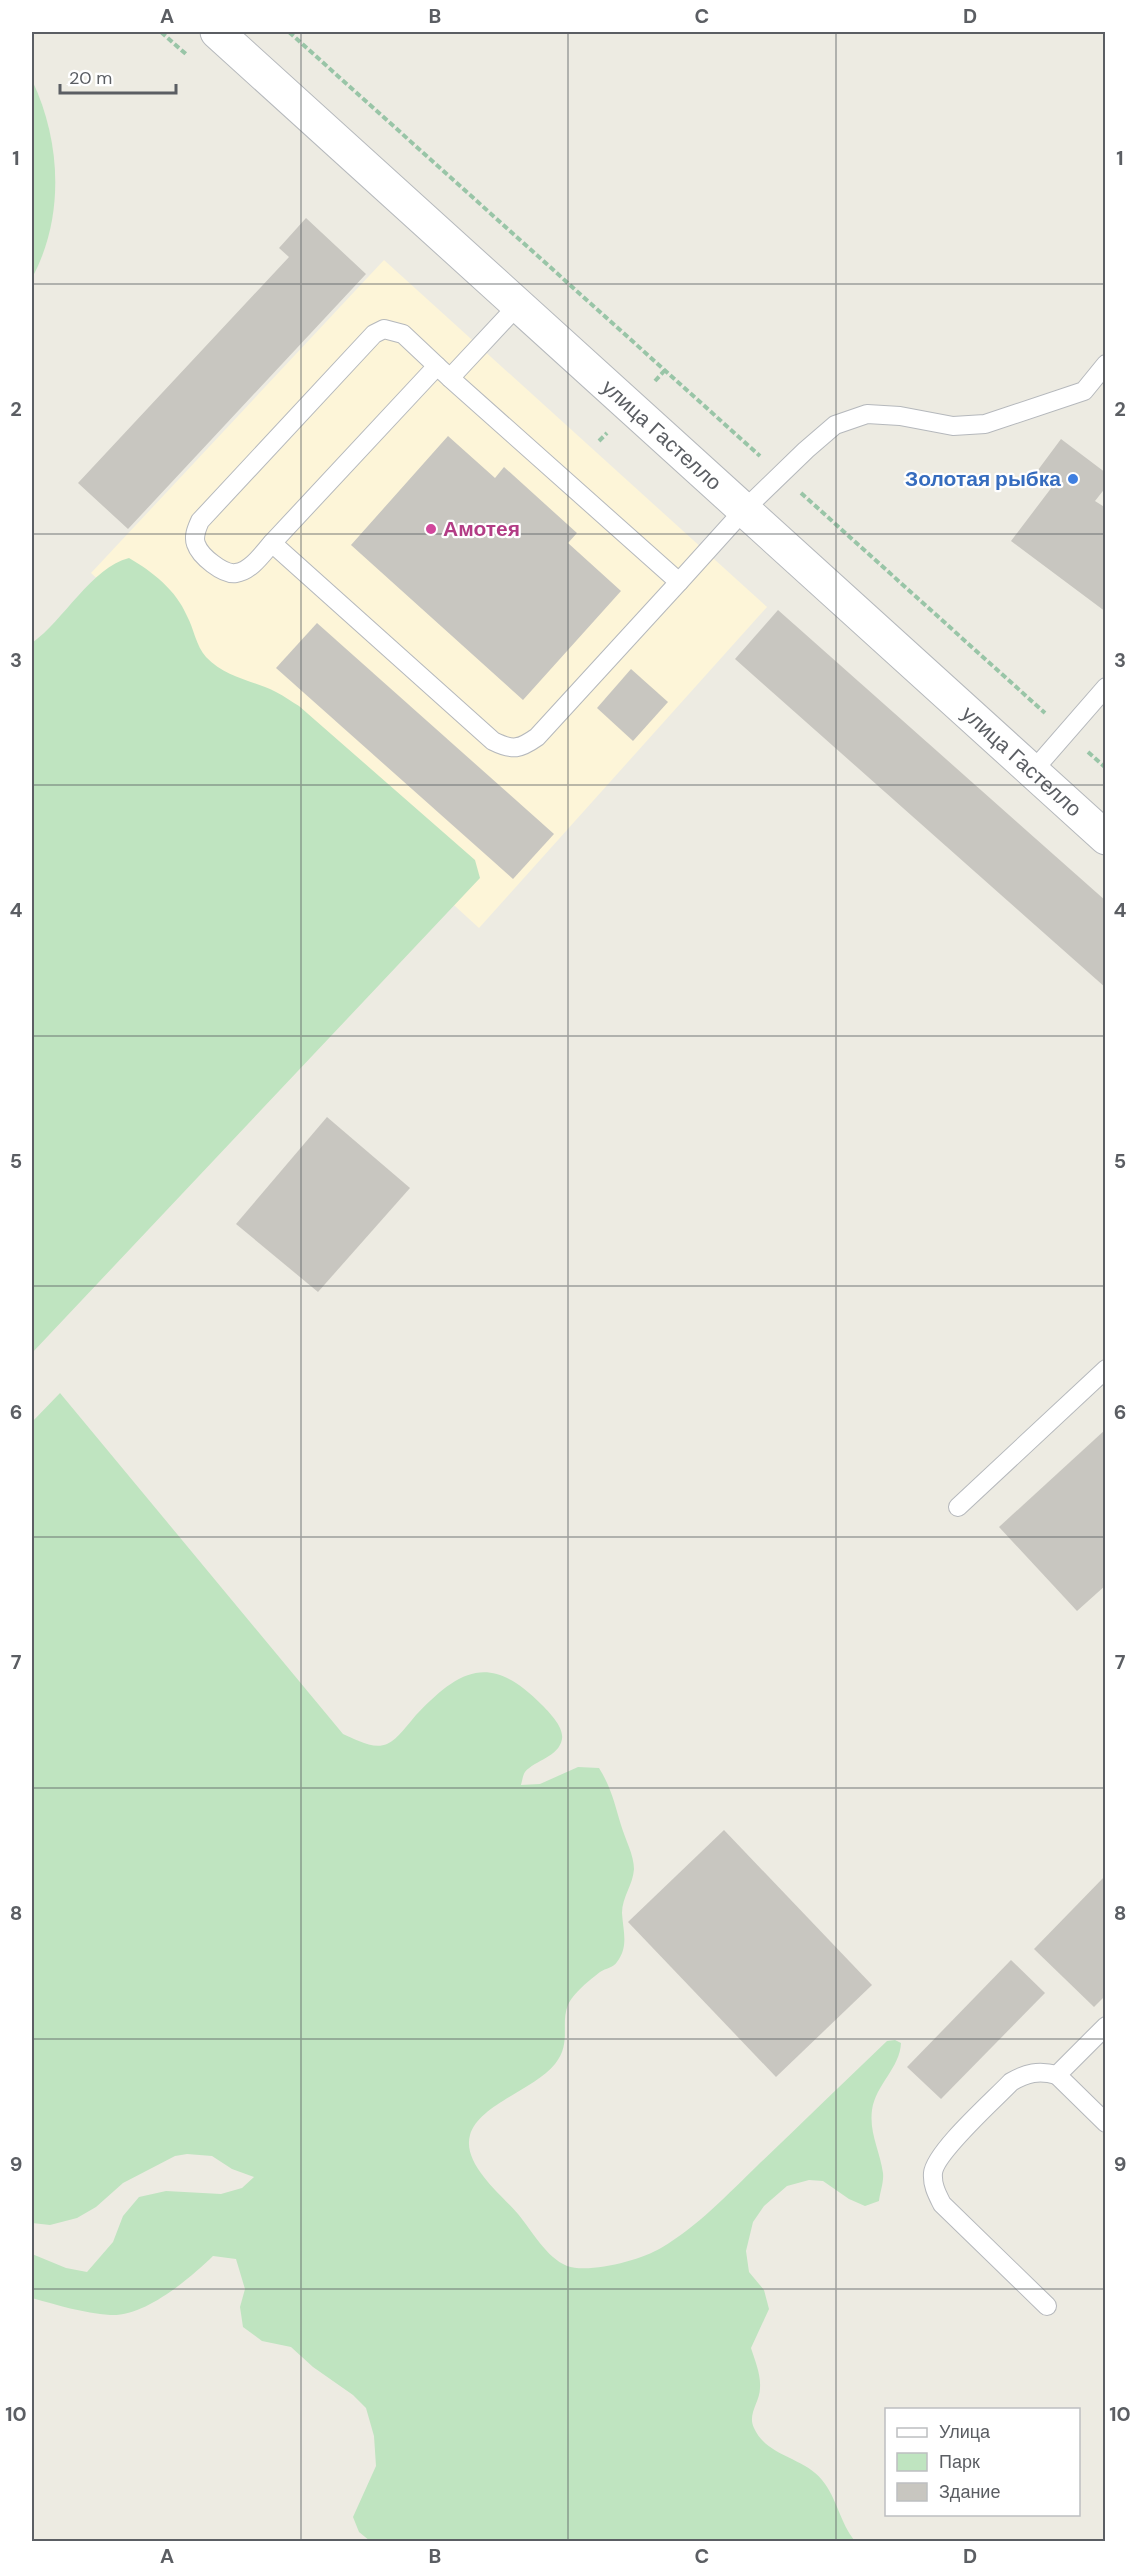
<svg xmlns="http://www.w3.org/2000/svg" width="1137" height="2573" font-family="'DM Sans',sans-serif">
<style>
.commercial{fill:#fdf5d8}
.green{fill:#bfe4c0}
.building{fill:#c8c6c0}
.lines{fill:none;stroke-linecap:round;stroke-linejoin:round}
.service-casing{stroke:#b5b8bc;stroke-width:20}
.tertiary-casing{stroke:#b5b8bc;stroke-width:35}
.path{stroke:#99c5a7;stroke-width:4;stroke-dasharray:6 3;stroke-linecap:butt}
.service{stroke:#fff;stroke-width:18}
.tertiary{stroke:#fff;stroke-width:33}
.grid{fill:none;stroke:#5b5e63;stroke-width:1.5;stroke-opacity:0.55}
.shop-dot{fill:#3f7fe0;stroke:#fff;stroke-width:2}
.hotel-dot{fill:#d1479c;stroke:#fff;stroke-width:2}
.labels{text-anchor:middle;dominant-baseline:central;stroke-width:4.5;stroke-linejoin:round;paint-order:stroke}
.street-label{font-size:21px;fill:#5b5e63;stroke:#fff}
.shop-label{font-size:21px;font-weight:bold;fill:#366cbe;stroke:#fff;text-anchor:end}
.hotel-label{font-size:21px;font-weight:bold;fill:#b23c85;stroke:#fff;text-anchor:start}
.neatline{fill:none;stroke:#5b5e63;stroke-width:2}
.grid-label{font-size:20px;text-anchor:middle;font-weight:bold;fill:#5b5e63}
</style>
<rect width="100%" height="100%" fill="#edebe2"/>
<polygon class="commercial" points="384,260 767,607 479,928 91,573"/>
<g class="green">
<path d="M32 80C61 141 65 217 32 278Z"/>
<path d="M129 558C153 572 176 590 187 616 194 629 196 646 206 657 226 678 252 680 276 692 284 696 292 702 299 706L475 860 480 878 32 1353V643C64 620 91 568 129 558Z"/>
<path d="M60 1393 343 1734C355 1739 373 1750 387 1744 398 1739 408 1724 416 1715 461 1668 491 1653 542 1705 549 1712 564 1727 562 1739 559 1757 535 1760 525 1772 523 1775 522 1781 521 1785L540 1784 578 1767 599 1768C611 1787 615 1805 621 1825 625 1839 634 1855 634 1869 633 1885 622 1897 622 1913 623 1931 629 1946 617 1962 613 1968 606 1968 600 1972 590 1980 573 1993 568 2005 560 2024 572 2043 555 2064 534 2090 479 2104 470 2135 462 2164 501 2194 518 2214 532 2231 546 2257 567 2266 589 2274 641 2260 661 2248 697 2227 728 2194 758 2165 801 2124 844 2082 887 2041L895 2040 901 2043C900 2068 876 2084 872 2110 869 2133 880 2151 883 2173 884 2182 880 2192 879 2201L865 2206 849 2199 823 2181 809 2180 787 2186 764 2206 753 2222 746 2251 749 2272 764 2290 769 2309 751 2348C755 2361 761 2374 760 2388 760 2402 747 2414 754 2428 767 2457 804 2457 822 2480 837 2498 840 2523 855 2541H370L359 2532 353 2517 376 2466 374 2436 366 2408 353 2395 313 2367 291 2347 262 2341 243 2327 240 2307 245 2289 236 2259 213 2256C189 2279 145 2317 110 2315 83 2313 57 2305 32 2298V2254L66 2268 87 2272 113 2242 123 2216 139 2197 166 2191 221 2194 242 2188 254 2177 232 2169 212 2156 187 2154 175 2156 123 2183 96 2207 77 2218 50 2225 32 2223V1422Z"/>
</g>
<g class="building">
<polygon points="306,218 366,274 128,529 78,483 289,257 279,248"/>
<polygon points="448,436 495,478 504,467 577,533 568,543 621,591 523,700 351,545"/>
<polygon points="1061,439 1106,473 1106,487 1095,501 1106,508 1106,612 1011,541 1052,487 1035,474"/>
<polygon points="778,610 1106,901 1106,988 735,659"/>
<polygon points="317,623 554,834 513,879 276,668"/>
<polygon points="631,669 668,702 633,741 597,708"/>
<polygon points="327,1117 410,1188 318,1292 236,1224"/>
<polygon points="1106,1429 1106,1585 1077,1611 999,1527"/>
<polygon points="724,1830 872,1985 776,2077 628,1922"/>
<polygon points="1106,1875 1106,1995 1094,2007 1034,1949"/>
<polygon points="1011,1960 1045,1993 941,2099 907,2067"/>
</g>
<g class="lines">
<defs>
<g id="service">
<polyline points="519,304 450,378 679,582 744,510 806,450 835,425 867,414 900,416 953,426 985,424 1084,391 1106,364"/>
<path d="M450 378 437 366 272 543 493 741C513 751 520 749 537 737L679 582"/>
<path d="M272 543C263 553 251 571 236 573 223 575 200 556 196 544 193 536 197 528 200 521L374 334 384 329 403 334 437 366"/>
<polyline points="1032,772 1106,687"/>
<polyline points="958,1507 1106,1369"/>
<polyline points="1106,2026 1057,2075 1106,2123"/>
<path d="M1047 2306 942 2204C937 2194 932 2185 933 2173 935 2152 994 2100 1011 2082 1027 2073 1038 2070 1057 2075"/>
</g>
<g id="tertiary">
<path id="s1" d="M217 32 1106 838"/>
</g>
</defs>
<use href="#service" class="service-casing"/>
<use href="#tertiary" class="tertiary-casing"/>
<g class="path">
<polyline points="161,32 187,55"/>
<polyline points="289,32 760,456"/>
<polyline points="655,381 665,370"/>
<polyline points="599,441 607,433"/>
<polyline points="801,493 1045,713"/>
<polyline points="1088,752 1106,768"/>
</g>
<use href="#service" class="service"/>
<use href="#tertiary" class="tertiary"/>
</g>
<path class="grid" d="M301 32V2542M568 32V2542M836 32V2542M32 284H1106M32 534H1106M32 785H1106M32 1036H1106M32 1286H1106M32 1537H1106M32 1788H1106M32 2039H1106M32 2289H1106"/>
<circle class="shop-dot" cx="1073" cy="479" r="6"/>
<circle class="hotel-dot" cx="431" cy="529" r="6"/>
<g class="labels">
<g class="street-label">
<text stroke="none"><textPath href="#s1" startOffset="600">улица Гастелло</textPath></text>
<text stroke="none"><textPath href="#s1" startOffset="1086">улица Гастелло</textPath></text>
</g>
<g class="shop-label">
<text x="1061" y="479">Золотая рыбка</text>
</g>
<g class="hotel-label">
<text x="443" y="529">Амотея</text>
</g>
</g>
<rect width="1137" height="2573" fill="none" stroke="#ffffff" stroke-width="66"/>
<rect x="885" y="2408" width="195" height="108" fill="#ffffff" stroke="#bdbfc1" stroke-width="1.5"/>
<rect x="897" y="2428" width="30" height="9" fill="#ffffff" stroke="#bdbfc1" stroke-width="1.5"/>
<text x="939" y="2438" font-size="18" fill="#5b5e63">Улица</text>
<rect x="897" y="2453" width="30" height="18" fill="#bfe4c0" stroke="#bdbfc1" stroke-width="1.5"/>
<text x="939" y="2468" font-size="18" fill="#5b5e63">Парк</text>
<rect x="897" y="2483" width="30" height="18" fill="#c8c6c0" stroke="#bdbfc1" stroke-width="1.5"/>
<text x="939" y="2498" font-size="18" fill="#5b5e63">Здание</text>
<path d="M60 84v9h116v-9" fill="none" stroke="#5b5e63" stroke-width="3"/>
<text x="69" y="84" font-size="18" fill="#5b5e63" stroke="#ffffff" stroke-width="4.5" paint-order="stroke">20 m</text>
<rect x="33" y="33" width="1071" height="2507" class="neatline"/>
<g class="grid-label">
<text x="167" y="23">A</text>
<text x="435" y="23">B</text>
<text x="702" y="23">C</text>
<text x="970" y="23">D</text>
<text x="16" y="165">1</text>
<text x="1120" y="165">1</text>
<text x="16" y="416">2</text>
<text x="1120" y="416">2</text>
<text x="16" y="667">3</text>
<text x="1120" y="667">3</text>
<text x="16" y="917">4</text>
<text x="1120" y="917">4</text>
<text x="16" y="1168">5</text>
<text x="1120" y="1168">5</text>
<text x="16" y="1419">6</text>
<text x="1120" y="1419">6</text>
<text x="16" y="1669">7</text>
<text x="1120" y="1669">7</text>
<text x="16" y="1920">8</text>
<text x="1120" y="1920">8</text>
<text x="16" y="2171">9</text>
<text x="1120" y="2171">9</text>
<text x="16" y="2421">10</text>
<text x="1120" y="2421">10</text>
<text x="167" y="2563">A</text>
<text x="435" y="2563">B</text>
<text x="702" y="2563">C</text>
<text x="970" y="2563">D</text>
</g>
</svg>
